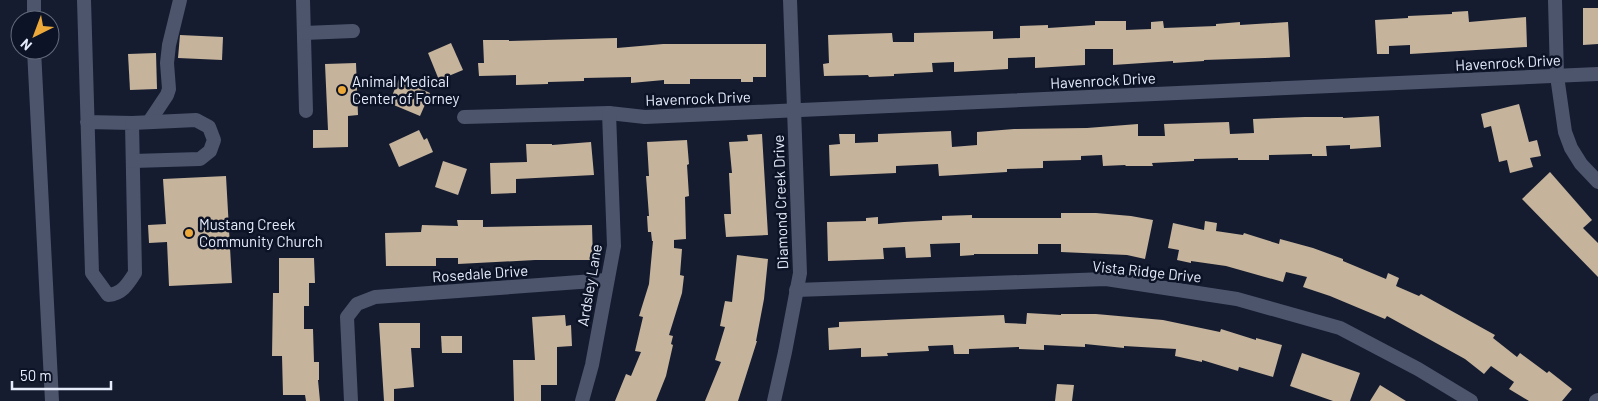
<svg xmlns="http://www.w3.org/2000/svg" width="1598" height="401" font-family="Barlow,sans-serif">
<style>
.building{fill:#c5b39b}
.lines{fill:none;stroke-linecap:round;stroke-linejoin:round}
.minor{stroke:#4c556c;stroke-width:14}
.poi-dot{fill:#eca93a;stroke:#0c1326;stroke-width:2}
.labels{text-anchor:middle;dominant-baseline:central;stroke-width:5;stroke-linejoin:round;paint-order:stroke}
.street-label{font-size:15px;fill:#e6ecfa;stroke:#0c1326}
.poi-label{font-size:15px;fill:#e6ecfa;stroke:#0c1326;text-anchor:start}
</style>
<rect width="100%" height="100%" fill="#151c30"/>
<g class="building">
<polygon points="1583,8 1598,8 1598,44 1583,45"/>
<polygon points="1468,11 1469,22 1526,17 1527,47 1410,54 1410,45 1389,46 1389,54 1377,54 1375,20 1408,18 1408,16 1452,14 1452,12"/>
<polygon points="1095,21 1126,21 1126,30 1151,29 1151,22 1163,21 1164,28 1216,26 1216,24 1240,22 1240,25 1288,22 1290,57 1204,60 1204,61 1173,63 1173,61 1113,65 1113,49 1085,49 1085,65 1035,68 1035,57 1008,58 1008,69 954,72 954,62 932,63 933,72 894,74 894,76 869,77 868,75 824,76 823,64 829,63 828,35 892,33 893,42 914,42 914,33 993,31 993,39 1020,38 1020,26 1048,25 1048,28 1095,25"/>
<polygon points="180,35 223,37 222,60 178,58"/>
<polygon points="617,38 617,48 663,44 766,44 766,77 753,77 753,82 741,82 741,79 690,79 690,84 664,84 664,80 631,83 631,77 584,78 584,81 548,82 548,84 516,85 516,75 479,76 478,63 484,63 483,40 509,40 509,41"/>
<polygon points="451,43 463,70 439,80 428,53"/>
<polygon points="156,53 157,89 130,90 128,54"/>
<polygon points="356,63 358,115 348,116 348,147 313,148 313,130 328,130 325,64"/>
<polygon points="399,79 430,93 420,116 389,103"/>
<polygon points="1519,104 1529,142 1537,140 1541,156 1530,158 1533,167 1510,173 1507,160 1499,162 1491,126 1484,128 1481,114"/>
<polygon points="1379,116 1381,147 1350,149 1350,145 1326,146 1327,156 1312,156 1312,154 1269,155 1269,160 1238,160 1238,158 1194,159 1194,161 1152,163 1153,166 1126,166 1125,165 1103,166 1102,155 1081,156 1081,160 1043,161 1043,168 1007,169 1007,172 939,176 938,164 896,166 896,173 830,176 829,145 840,144 839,134 855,134 855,143 878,142 878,134 951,131 952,147 977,145 977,132 1014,129 1087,128 1138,124 1138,136 1165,136 1164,124 1229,122 1230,134 1254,133 1253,119 1305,117 1343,117 1343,118"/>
<polygon points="419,130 424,140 427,138 433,152 399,167 389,144"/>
<polygon points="762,134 768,235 726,237 724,214 731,214 729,173 732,173 729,142 748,141 747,135"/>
<polygon points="687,140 689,164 687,165 689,196 685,197 686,239 674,240 674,248 682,249 680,275 684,276 682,293 669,335 673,336 671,344 673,345 666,376 656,401 615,401 626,374 631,376 641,352 635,351 643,317 639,316 649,284 653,241 652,241 651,232 648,232 647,216 649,216 646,176 649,176 647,142"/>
<polygon points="591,142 594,175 516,179 516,193 491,194 490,163 527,162 526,144 552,144 552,145"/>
<polygon points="443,161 467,169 458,195 435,187"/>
<polygon points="1550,172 1592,220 1583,228 1598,243 1598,277 1522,199"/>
<polygon points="226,176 232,283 169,286 167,242 149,243 148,225 166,224 163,179"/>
<polygon points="1061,213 1096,213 1131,216 1153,220 1145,259 1127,255 1061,252 1061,244 1038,244 1038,254 974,254 974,255 960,256 960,243 930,244 931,257 906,258 905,247 883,248 884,259 828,261 827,222 866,221 866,218 878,217 878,224 904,222 942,220 942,216 972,215 972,218 1061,218"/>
<polygon points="457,220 483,220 483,227 592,225 593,260 535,260 458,264 458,258 436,258 436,266 386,266 385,233 421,232 422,225 458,226"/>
<polygon points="1205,221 1217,223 1216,231 1243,235 1244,233 1279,244 1280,239 1313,248 1343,259 1343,261 1386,279 1388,273 1399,278 1396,286 1419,296 1421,294 1495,335 1493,338 1517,357 1520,353 1547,373 1549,371 1572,389 1562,401 1529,401 1509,389 1514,382 1491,366 1484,374 1465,359 1387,316 1385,319 1330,296 1303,287 1307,277 1286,272 1283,282 1226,266 1191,261 1191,263 1177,260 1179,250 1168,248 1173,223 1204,230"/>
<polygon points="737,255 768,259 764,299 756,341 757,341 738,401 705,401 721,362 715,360 725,327 720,326 725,301 732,302"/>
<polygon points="279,258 314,258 315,283 309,283 309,306 304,306 304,329 313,329 314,362 319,362 319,380 318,380 320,401 306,401 305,395 283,395 282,356 272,356 273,293 279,293"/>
<polygon points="1027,313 1061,315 1061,314 1096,314 1163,320 1220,332 1221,329 1256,340 1256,338 1282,345 1273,377 1239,367 1238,371 1202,360 1202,362 1175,356 1176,349 1124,346 1124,348 1085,344 1085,347 1044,345 1044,350 1019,349 1019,347 969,349 969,354 954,354 953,345 928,346 929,351 887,353 888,356 861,357 861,348 829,350 828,328 839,327 839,322 1004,315 1005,323 1026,324"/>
<polygon points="565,315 566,326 571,325 572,346 557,347 557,385 541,385 541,401 514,401 513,360 535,360 532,317"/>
<polygon points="379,323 420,323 420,348 411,348 414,387 394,389 394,401 384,401"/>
<polygon points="441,336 462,336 462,353 442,353"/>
<polygon points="1302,353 1360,373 1350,401 1333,401 1290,386"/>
<polygon points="1057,384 1074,385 1072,401 1055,401"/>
<polygon points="1380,385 1406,401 1370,401"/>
</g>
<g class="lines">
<g class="minor">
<path d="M84 0 92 273 108 295C122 294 128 284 135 273L132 123 87 122"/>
<polyline points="303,0 306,111"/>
<polyline points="1555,0 1557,76 1565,132 1571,148 1581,164 1598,182"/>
<polyline points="34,20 34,0"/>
<polyline points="304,33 353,31"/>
<polyline points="34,50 52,401"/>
<polyline points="464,117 609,113 645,117 1598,74"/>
<polyline points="149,122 167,95 169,89 167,63 169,45 180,0"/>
<polyline points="132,123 196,120 209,127 214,140 210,151 200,159 133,161"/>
<polyline points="796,290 1106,279 1237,299 1340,328 1418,369 1471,401"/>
<polyline points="351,401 347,317 357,304 375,297 607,280"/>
<polyline points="582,401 592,365 614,246 609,113"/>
<polyline points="774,401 785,352 800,273 790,0"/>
<polyline points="1596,401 1598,400"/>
</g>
</g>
<g class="poi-dot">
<circle cx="342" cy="90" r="5"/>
<circle cx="189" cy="233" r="5"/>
</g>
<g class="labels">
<g class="street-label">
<text transform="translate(1508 62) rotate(-3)">Havenrock Drive</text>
<text transform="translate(1103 80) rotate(-3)">Havenrock Drive</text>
<text transform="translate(698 98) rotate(-2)">Havenrock Drive</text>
<text transform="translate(780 202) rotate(-92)">Diamond Creek Drive</text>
<text transform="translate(1147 271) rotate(6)">Vista Ridge Drive</text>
<text transform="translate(480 273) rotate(-4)">Rosedale Drive</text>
<text transform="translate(589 285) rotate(-80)">Ardsley Lane</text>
</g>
<g class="poi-label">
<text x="352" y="81">Animal Medical<tspan x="352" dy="17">Center of Forney</tspan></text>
<text x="199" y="224">Mustang Creek<tspan x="199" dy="17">Community Church</tspan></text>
</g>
</g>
<g transform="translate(35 35) rotate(222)"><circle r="24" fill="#0c1326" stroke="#636a7b"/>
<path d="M0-4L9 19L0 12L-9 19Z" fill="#eca93a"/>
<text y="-8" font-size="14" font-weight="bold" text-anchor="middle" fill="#e6ecfa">N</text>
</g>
<path d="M12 381v8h99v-8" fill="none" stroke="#e6ecfa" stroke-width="2.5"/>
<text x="20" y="381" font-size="15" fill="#e6ecfa" stroke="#0c1326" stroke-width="4" paint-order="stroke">50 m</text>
</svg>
